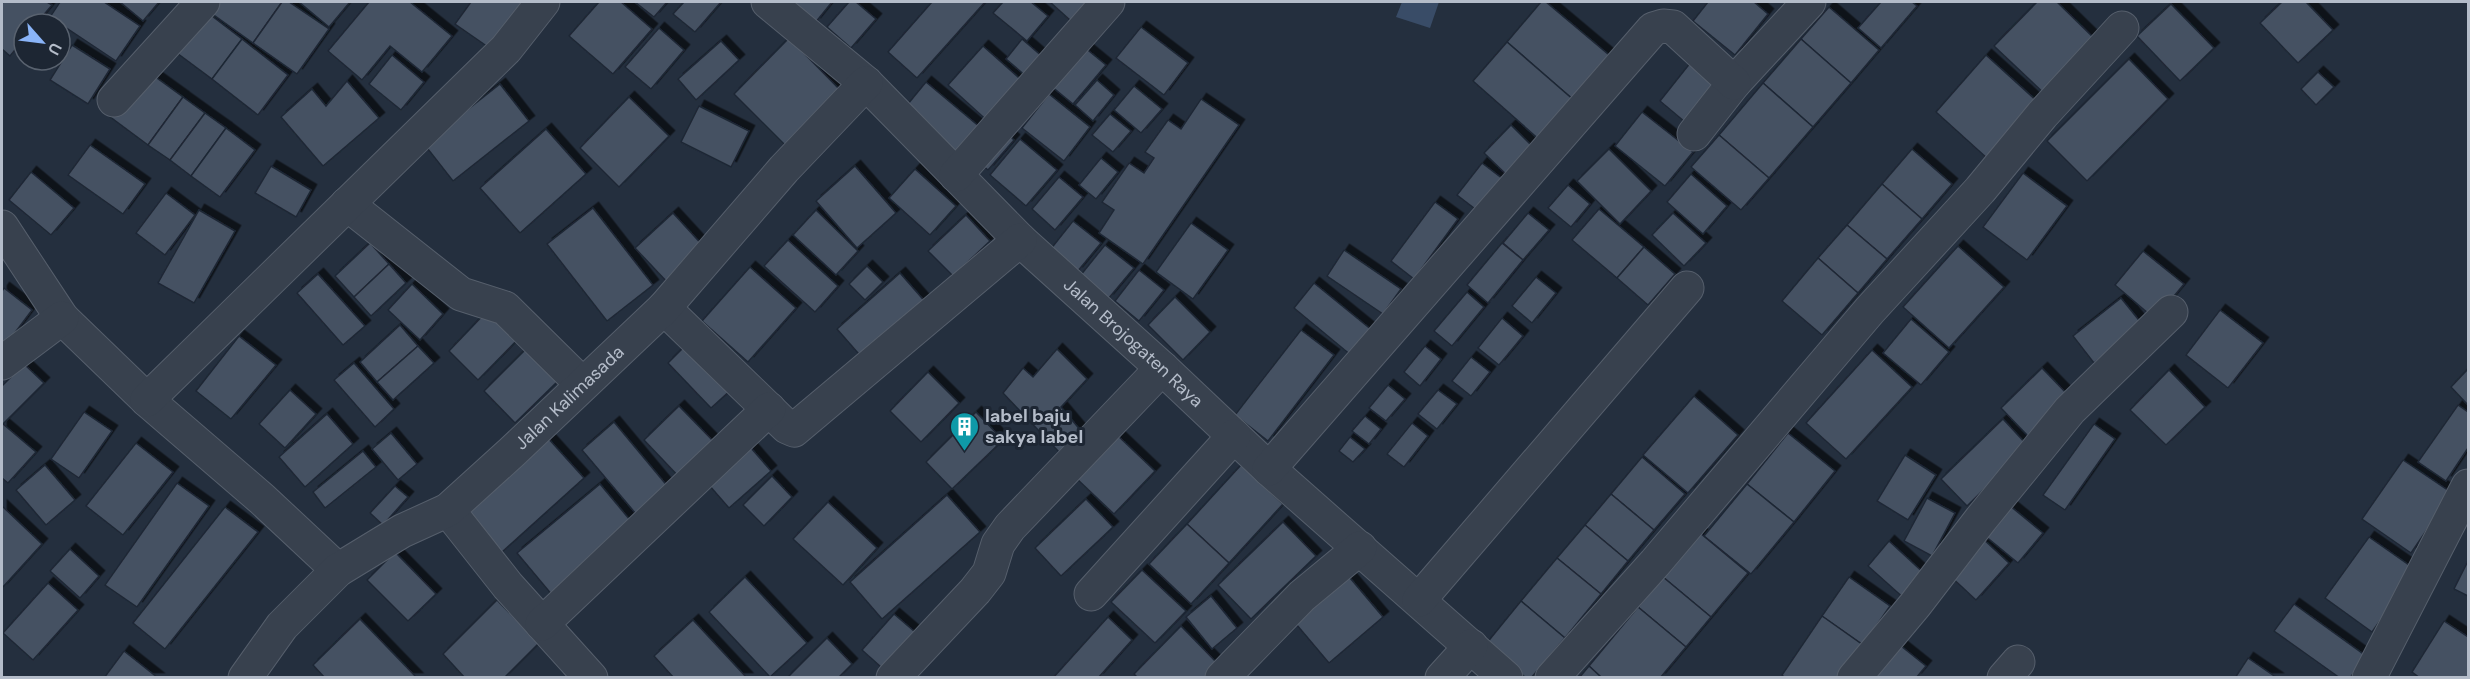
<svg xmlns="http://www.w3.org/2000/svg" width="2470" height="679" font-family="'DM Sans',sans-serif">
<style>
.water{fill:#394c67}
.building{fill:#455162;stroke:#1f2835;stroke-width:1.5;filter:url(#shadow)}
.lines{fill:none;stroke-linecap:round;stroke-linejoin:round}
.minor-casing{stroke:#565f6c;stroke-width:35}
.minor{stroke:#38414e;stroke-width:33}
.labels{text-anchor:middle;dominant-baseline:central;stroke-width:6;stroke-linejoin:round;paint-order:stroke}
.street-label{font-size:18px;fill:#b4bcc9;stroke:#1d2633}
.poi-label{font-size:18px;font-weight:bold;fill:#b4bcc9;stroke:#1d2633;text-anchor:start}
</style>
<defs>
<filter id="shadow"><feDropShadow dx="5.5" dy="-5.5" stdDeviation="0" flood-color="#0009"/></filter>
</defs>
<rect width="100%" height="100%" fill="#242f3e"/>
<polygon class="water" points="1402,2 1439,2 1430,28 1396,17"/>
<g class="building">
<polygon points="3,2 47,2 52,5 36,24 24,24 24,39 10,56 2,49 2,4"/>
<polygon points="60,2 104,2 140,26 116,61 50,17"/>
<polygon points="120,2 159,2 143,21"/>
<polygon points="219,2 282,2 253,43 211,13"/>
<polygon points="282,2 289,2 329,29 297,74 253,43"/>
<polygon points="299,2 350,2 329,27"/>
<polygon points="369,2 410,2 452,36 422,72 390,46 362,80 328,51"/>
<polygon points="471,2 524,2 491,49 455,24"/>
<polygon points="599,2 621,2 652,29 613,74 569,36"/>
<polygon points="635,2 667,2 654,17"/>
<polygon points="684,2 721,2 695,32 673,14"/>
<polygon points="797,2 832,2 815,23 794,5"/>
<polygon points="849,2 856,2 876,19 851,48 827,27"/>
<polygon points="932,2 985,2 917,78 888,52"/>
<polygon points="1003,2 1031,2 1048,16 1027,41 993,13"/>
<polygon points="1050,2 1106,2 1080,29"/>
<polygon points="1541,2 1546,2 1615,60 1576,102 1507,42"/>
<polygon points="1708,2 1754,2 1768,14 1735,55 1693,21"/>
<polygon points="1881,2 1912,2 1917,6 1881,48 1858,28"/>
<polygon points="2037,2 2057,2 2101,45 2050,99 1994,46"/>
<polygon points="2282,2 2306,2 2333,30 2298,63 2260,23"/>
<polygon points="2171,4 2214,48 2180,81 2137,36"/>
<polygon points="1829,7 1879,50 1851,83 1801,39"/>
<polygon points="208,13 242,39 212,79 177,53"/>
<polygon points="1141,27 1188,63 1164,95 1116,58"/>
<polygon points="659,28 684,50 651,89 625,67"/>
<polygon points="789,38 844,94 789,149 734,94"/>
<polygon points="242,39 288,75 258,115 212,79"/>
<polygon points="1022,39 1044,58 1028,78 1006,59"/>
<polygon points="1801,39 1851,83 1813,127 1763,83"/>
<polygon points="721,41 739,60 696,100 678,79"/>
<polygon points="1078,42 1106,65 1073,104 1045,81"/>
<polygon points="1507,42 1576,102 1542,142 1473,81"/>
<polygon points="72,45 110,69 88,104 50,80"/>
<polygon points="983,46 1028,86 992,125 948,85"/>
<polygon points="392,55 424,82 401,110 369,84"/>
<polygon points="1986,55 2038,102 1988,159 1936,112"/>
<polygon points="2129,59 2168,99 2087,181 2047,141"/>
<polygon points="1691,62 1722,87 1691,127 1660,101"/>
<polygon points="143,68 183,97 148,145 109,116"/>
<polygon points="2318,72 2334,87 2316,105 2301,89"/>
<polygon points="1097,80 1114,95 1093,121 1075,105"/>
<polygon points="347,81 379,118 323,166 281,117 312,89 326,106"/>
<polygon points="926,82 981,128 957,156 903,110"/>
<polygon points="1763,83 1813,127 1769,178 1719,135"/>
<polygon points="500,84 529,121 453,181 424,144"/>
<polygon points="1134,86 1162,109 1141,133 1114,110"/>
<polygon points="1049,94 1090,127 1064,161 1022,128"/>
<polygon points="183,97 205,113 170,160 148,145"/>
<polygon points="629,97 669,136 619,187 580,148"/>
<polygon points="1201,99 1239,125 1143,264 1099,233 1114,210 1102,202 1129,163 1144,173 1154,158 1145,152 1168,120 1181,129"/>
<polygon points="699,106 749,131 731,167 681,142"/>
<polygon points="1642,112 1693,152 1665,186 1615,146"/>
<polygon points="205,113 226,128 191,176 170,160"/>
<polygon points="1110,114 1131,131 1113,152 1092,135"/>
<polygon points="1511,125 1538,152 1512,180 1484,153"/>
<polygon points="226,128 255,150 220,197 191,176"/>
<polygon points="1001,128 1014,140 988,170 975,159"/>
<polygon points="546,129 586,174 520,233 480,188"/>
<polygon points="1719,135 1769,178 1741,210 1691,167"/>
<polygon points="1020,139 1057,170 1026,206 990,175"/>
<polygon points="90,145 145,184 123,214 68,175"/>
<polygon points="1609,149 1651,191 1620,224 1577,181"/>
<polygon points="1912,149 1952,184 1922,219 1882,184"/>
<polygon points="1101,158 1118,172 1096,199 1079,185"/>
<polygon points="1482,163 1512,186 1487,218 1457,195"/>
<polygon points="271,166 311,190 296,217 255,193"/>
<polygon points="855,166 896,213 857,248 816,201"/>
<polygon points="915,169 956,206 930,235 889,198"/>
<polygon points="31,172 74,208 51,235 9,200"/>
<polygon points="2023,173 2067,206 2027,260 1983,227"/>
<polygon points="1691,174 1727,206 1703,234 1667,202"/>
<polygon points="1059,177 1083,197 1055,230 1032,209"/>
<polygon points="1882,184 1922,219 1887,259 1847,225"/>
<polygon points="1568,185 1590,204 1571,227 1548,208"/>
<polygon points="166,193 195,215 165,255 136,233"/>
<polygon points="1435,202 1458,219 1414,279 1391,261"/>
<polygon points="593,208 653,285 607,321 547,244"/>
<polygon points="1599,209 1644,247 1617,278 1572,240"/>
<polygon points="199,210 235,231 194,303 158,283"/>
<polygon points="816,210 858,251 836,275 793,235"/>
<polygon points="673,213 706,249 669,284 635,248"/>
<polygon points="1528,213 1549,230 1523,260 1503,243"/>
<polygon points="1673,213 1706,243 1684,266 1652,235"/>
<polygon points="966,215 990,241 953,276 928,251"/>
<polygon points="1073,221 1101,243 1077,272 1050,250"/>
<polygon points="1191,223 1228,250 1193,299 1156,272"/>
<polygon points="1847,225 1887,259 1858,293 1818,258"/>
<polygon points="788,240 838,286 815,312 764,266"/>
<polygon points="370,243 389,264 354,297 335,276"/>
<polygon points="1502,243 1523,260 1488,303 1467,285"/>
<polygon points="1105,245 1134,268 1108,299 1080,276"/>
<polygon points="1958,246 2004,287 1949,348 1903,307"/>
<polygon points="1644,247 1675,274 1648,305 1617,278"/>
<polygon points="1344,250 1401,289 1383,314 1327,276"/>
<polygon points="2143,251 2184,284 2155,319 2115,285"/>
<polygon points="1818,258 1858,293 1822,335 1782,301"/>
<polygon points="389,264 406,283 371,316 354,297"/>
<polygon points="867,266 883,282 865,300 849,284"/>
<polygon points="750,267 796,308 748,362 702,321"/>
<polygon points="1139,270 1164,290 1139,321 1115,301"/>
<polygon points="900,273 928,305 865,361 837,329"/>
<polygon points="318,274 365,326 343,345 297,293"/>
<polygon points="1536,277 1556,293 1532,323 1512,306"/>
<polygon points="1314,283 1373,331 1352,356 1294,308"/>
<polygon points="412,284 443,314 420,340 388,310"/>
<polygon points="4,288 32,310 2,350 2,291"/>
<polygon points="1467,292 1484,307 1452,346 1434,331"/>
<polygon points="1175,297 1210,332 1183,360 1148,325"/>
<polygon points="2121,298 2142,324 2094,363 2073,336"/>
<polygon points="491,307 520,337 478,380 449,351"/>
<polygon points="2220,310 2263,343 2228,388 2186,355"/>
<polygon points="1502,318 1523,336 1499,365 1478,348"/>
<polygon points="1911,319 1949,352 1921,385 1883,353"/>
<polygon points="400,325 418,346 377,382 360,362"/>
<polygon points="1301,330 1334,355 1268,441 1235,415"/>
<polygon points="239,336 276,365 231,419 196,391"/>
<polygon points="688,343 733,388 711,408 668,363"/>
<polygon points="418,346 434,363 393,400 377,382"/>
<polygon points="1425,346 1441,359 1420,386 1404,372"/>
<polygon points="527,348 559,380 515,423 484,391"/>
<polygon points="1057,349 1087,379 1061,407 1082,432 1060,453 1003,393 1023,368 1033,377"/>
<polygon points="1872,350 1912,387 1846,459 1806,423"/>
<polygon points="1471,357 1490,372 1471,396 1452,381"/>
<polygon points="354,363 394,409 375,427 334,380"/>
<polygon points="24,364 44,383 3,424 36,452 8,483 2,478 2,386"/>
<polygon points="2042,368 2069,396 2028,436 2001,408"/>
<polygon points="2468,369 2468,405 2451,387"/>
<polygon points="2169,370 2205,407 2166,445 2130,410"/>
<polygon points="928,372 959,403 921,442 890,411"/>
<polygon points="1388,385 1405,399 1386,421 1369,408"/>
<polygon points="290,390 316,414 285,448 259,424"/>
<polygon points="1438,390 1457,404 1437,429 1418,414"/>
<polygon points="1694,396 1738,435 1688,493 1643,455"/>
<polygon points="2458,405 2468,412 2468,448 2446,481 2418,462"/>
<polygon points="679,406 718,446 683,481 644,440"/>
<polygon points="84,412 112,431 79,478 51,459"/>
<polygon points="976,412 1003,440 952,489 926,462"/>
<polygon points="327,414 353,444 305,487 279,457"/>
<polygon points="1365,416 1381,429 1369,444 1352,431"/>
<polygon points="2003,419 2028,446 1967,506 1941,479"/>
<polygon points="614,422 674,494 642,521 582,450"/>
<polygon points="1412,423 1428,436 1404,467 1387,454"/>
<polygon points="2094,424 2115,439 2065,510 2043,495"/>
<polygon points="391,433 417,464 398,480 372,449"/>
<polygon points="1788,433 1835,471 1794,522 1747,484"/>
<polygon points="1116,434 1155,471 1114,514 1076,478"/>
<polygon points="547,437 584,478 502,552 465,511"/>
<polygon points="1350,437 1365,449 1353,462 1339,451"/>
<polygon points="744,440 771,471 729,508 702,477"/>
<polygon points="136,443 173,472 123,535 86,506"/>
<polygon points="363,451 376,467 325,508 313,492"/>
<polygon points="1905,455 1936,475 1908,520 1877,501"/>
<polygon points="1642,457 1685,494 1654,530 1611,494"/>
<polygon points="2403,460 2452,493 2411,553 2362,519"/>
<polygon points="45,465 75,500 46,525 16,490"/>
<polygon points="1241,465 1283,504 1229,563 1187,524"/>
<polygon points="772,476 792,497 764,526 743,505"/>
<polygon points="177,483 209,506 137,607 105,585"/>
<polygon points="600,484 635,526 553,596 517,553"/>
<polygon points="1747,484 1794,522 1751,574 1704,536"/>
<polygon points="395,486 408,497 383,525 370,513"/>
<polygon points="1611,494 1654,530 1628,561 1585,525"/>
<polygon points="947,495 980,532 882,619 850,582"/>
<polygon points="1927,498 1955,513 1932,556 1904,541"/>
<polygon points="1086,499 1113,527 1061,576 1035,548"/>
<polygon points="828,502 877,548 843,585 793,539"/>
<polygon points="2009,505 2043,533 2018,563 1984,535"/>
<polygon points="2,506 42,544 2,588"/>
<polygon points="225,507 258,532 165,649 133,623"/>
<polygon points="1283,522 1316,556 1251,619 1218,585"/>
<polygon points="1187,524 1229,563 1191,604 1149,564"/>
<polygon points="1585,525 1628,561 1601,594 1557,558"/>
<polygon points="1700,533 1748,573 1711,617 1663,577"/>
<polygon points="1981,537 2009,563 1976,600 1947,573"/>
<polygon points="2369,537 2416,570 2372,632 2325,598"/>
<polygon points="1889,541 1927,576 1906,600 1868,566"/>
<polygon points="70,549 99,576 80,598 50,571"/>
<polygon points="395,552 436,594 408,621 367,580"/>
<polygon points="1557,558 1601,594 1565,638 1521,601"/>
<polygon points="2468,561 2468,596 2454,589"/>
<polygon points="1142,570 1186,611 1155,643 1111,602"/>
<polygon points="1345,572 1383,617 1329,663 1291,618"/>
<polygon points="745,577 807,643 770,677 709,612"/>
<polygon points="1663,577 1711,617 1686,647 1638,607"/>
<polygon points="1849,577 1890,606 1863,645 1822,616"/>
<polygon points="48,583 78,610 33,660 3,633"/>
<polygon points="1211,596 1237,628 1212,649 1186,617"/>
<polygon points="497,600 539,643 504,678 465,678 443,654"/>
<polygon points="1521,601 1565,638 1531,678 1526,678 1486,644"/>
<polygon points="2294,604 2366,656 2350,678 2340,678 2274,631"/>
<polygon points="1638,607 1686,647 1660,678 1602,678 1589,666"/>
<polygon points="894,614 922,638 890,675 862,650"/>
<polygon points="1822,616 1863,645 1840,678 1785,678 1782,675"/>
<polygon points="1108,617 1132,640 1098,678 1053,678"/>
<polygon points="360,619 417,678 325,678 313,665"/>
<polygon points="693,620 747,678 674,678 654,656"/>
<polygon points="2444,621 2468,637 2468,678 2420,678 2412,672"/>
<polygon points="1181,626 1218,664 1204,678 1138,678 1134,674"/>
<polygon points="827,638 852,664 838,678 787,678"/>
<polygon points="1901,646 1926,666 1916,678 1874,678"/>
<polygon points="124,651 158,678 104,678"/>
<polygon points="2248,658 2277,678 2235,678"/>
<polygon points="1589,666 1602,678 1579,678"/>
</g>
<g class="lines">
<defs>
<g id="minor">
<path id="s1" d="M768 2 866 83 1020 240 1162 368 1269 469 1506 678"/>
<polyline points="114,100 203,2"/>
<polyline points="1694,134 1734,83 1809,2"/>
<polyline points="956,175 1108,2"/>
<polyline points="347,204 461,294 505,308 582,384"/>
<polyline points="2,227 62,318 147,400 262,499 338,570"/>
<polyline points="664,308 787,427 794,430 1020,240"/>
<polyline points="2,363 62,318"/>
<polyline points="147,400 506,49 543,2"/>
<polyline points="1269,469 1653,29 1663,26 1673,27 1734,83"/>
<polyline points="448,510 508,586 591,678"/>
<polyline points="1091,594 1234,436"/>
<polyline points="1419,600 1687,288"/>
<polyline points="542,624 769,409"/>
<path id="s2" d="M245 678 282 626 338 570 402 531 448 510 512 452 664 308 784 169 866 83"/>
<polyline points="893,678 975,591 989,573 998,544 1010,527 1162,368"/>
<polyline points="1222,678 1302,596 1360,548"/>
<polyline points="1442,678 1471,646"/>
<polyline points="1552,678 1655,563 1870,310 1980,190 2042,115 2122,28"/>
<polyline points="1854,678 1915,605 1981,519 2070,410 2171,312"/>
<polyline points="2004,678 2018,662"/>
<polyline points="2369,678 2468,486"/>
</g>
</defs>
<use href="#minor" class="minor-casing"/>
<use href="#minor" class="minor"/>
</g>
<defs>
<symbol id="building-pin" viewBox="-11 -11 22 30"><path d="M0 17L-7.5 6A9.5 9.5 0 1 1 7.5 6Z" fill="#0f9aa8" stroke="#1d2633"/><path d="M-4-6H4V6H1V3H-1V6H-4ZM-2.5-4.3h1.7v1.8h-1.7ZM.8-4.3h1.7v1.8H.8ZM-2.5-1h1.7V.8h-1.7ZM.8-1h1.7V.8H.8Z" fill="#fff"/></symbol>
</defs>
<g fill-rule="evenodd">
<use href="#building-pin" x="948" y="410" width="33" height="45"/>
</g>
<g class="labels">
<g class="street-label">
<text stroke="none"><textPath href="#s1" startOffset="500">Jalan Brojogaten Raya</textPath></text>
<text stroke="none"><textPath href="#s2" startOffset="434">Jalan Kalimasada</textPath></text>
</g>
<g class="poi-label">
<text x="985" y="416">label baju<tspan x="985" dy="21">sakya label</tspan></text>
</g>
</g>
<rect width="2470" height="679" fill="none" stroke="#b4bcc9" stroke-width="6"/>
<g transform="translate(42 42) rotate(118)"><circle r="28" fill="#1d2633" stroke="#59626f" stroke-width="1.5"/>
<path d="M0-4.5L10 22L0 15L-10 22Z" fill="#8ab4f8"/>
<text y="-9" font-size="16" font-weight="bold" text-anchor="middle" fill="#b4bcc9">U</text>
</g>
</svg>
